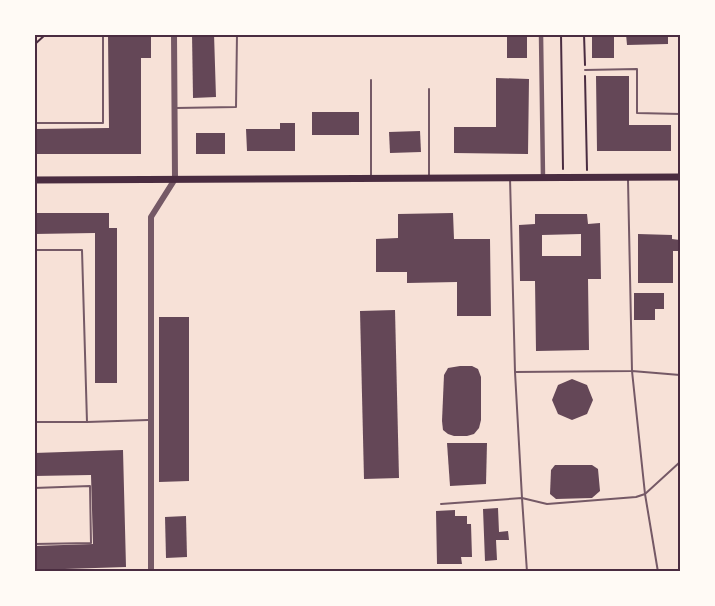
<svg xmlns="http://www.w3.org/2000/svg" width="715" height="606" font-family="Lato,sans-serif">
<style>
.building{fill:#644757;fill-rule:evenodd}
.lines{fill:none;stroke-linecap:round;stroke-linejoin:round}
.path{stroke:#4a2c40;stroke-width:2}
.service{stroke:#755966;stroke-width:2}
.minor{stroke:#755966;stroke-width:4.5}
.tertiary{stroke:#755966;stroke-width:6}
.secondary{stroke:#4a2c40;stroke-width:7}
.neatline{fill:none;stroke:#4a2c40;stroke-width:2}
</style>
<rect width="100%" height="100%" fill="#f7e1d7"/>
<g class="building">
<polygon points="108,34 151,34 151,58 141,58 141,154 34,154 34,129 109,128"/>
<polygon points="192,34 214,34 216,97 193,98"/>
<rect x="507" y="34" width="20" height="24"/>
<rect x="592" y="34" width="22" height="24"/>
<polygon points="626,34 668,34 668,44 627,45"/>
<polygon points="596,76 629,76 629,125 671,125 671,151 597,151"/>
<polygon points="496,78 529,79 528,154 454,153 454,127 496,127"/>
<rect x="312" y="112" width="47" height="23"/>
<polygon points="280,123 295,123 295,151 247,151 246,129 280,129"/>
<polygon points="420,131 421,152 390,153 389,132"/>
<rect x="196" y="133" width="29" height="21"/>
<polygon points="34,213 109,213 109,228 117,228 117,383 95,383 95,233 34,234"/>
<polygon points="453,213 454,239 490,239 491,316 457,316 457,282 407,283 407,272 376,272 376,239 398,238 398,214"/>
<path d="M535 214H587L588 224 600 223 601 279H588L589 350 536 351 535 281H520L519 225 535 224ZM581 234V256H542V235Z"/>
<polygon points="638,234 672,235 672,239 680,240 680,251 673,251 673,283 638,283"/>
<polygon points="634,293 664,293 664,309 655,309 655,320 634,320"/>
<polygon points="395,310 399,478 364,479 360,311"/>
<polygon points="159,317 189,317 189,481 159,482"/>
<polygon points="460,366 472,366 478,369 481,377 481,420 479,428 474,434 467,436 454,436 448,434 443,430 442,421 444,375 448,368"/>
<polygon points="572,379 587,385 593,400 587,414 572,420 558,414 552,400 558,385"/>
<polygon points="447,443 487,443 486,484 450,486"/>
<polygon points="123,450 126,567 34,570 34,546 93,544 91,475 34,476 34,453"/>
<polygon points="555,465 592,465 598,469 600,491 592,498 556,499 550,494 551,470"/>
<polygon points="498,508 499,532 508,531 509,540 496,540 497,560 485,561 483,509"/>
<polygon points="455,510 455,516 467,516 467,524 471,524 472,557 461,557 462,564 437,564 436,511"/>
<polygon points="186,516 187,557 166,558 165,517"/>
</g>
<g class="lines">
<g class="path">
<polyline points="561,34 563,169"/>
<polyline points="584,34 585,65"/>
<polyline points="34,45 46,34"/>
<polyline points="585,76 587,170"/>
</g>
<g class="service">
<polyline points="585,70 637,69 637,113 680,114 680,144"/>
<polyline points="371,80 371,176"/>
<polyline points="429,89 429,176"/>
<polyline points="176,108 236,107 237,34"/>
<polyline points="34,123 103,123 103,34"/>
<polyline points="510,178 515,372 632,371 628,180"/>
<polyline points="34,250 82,250 87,422 148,420"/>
<polyline points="515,372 522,498 527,572"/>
<polyline points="34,422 87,422"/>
<polyline points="34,488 90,486 91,543 34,544"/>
<polyline points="441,504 522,498 547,504 636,497 645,494 680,462"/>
<polyline points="658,572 645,494 632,371 680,375"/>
</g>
<polyline class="minor" points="541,34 543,178"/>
<polyline class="tertiary" points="151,572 151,217 175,179 174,34"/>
<polyline class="secondary" points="34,180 680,177"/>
</g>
<rect width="715" height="606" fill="none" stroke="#fffaf5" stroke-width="72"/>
<rect x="36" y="36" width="643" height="534" class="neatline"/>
</svg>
